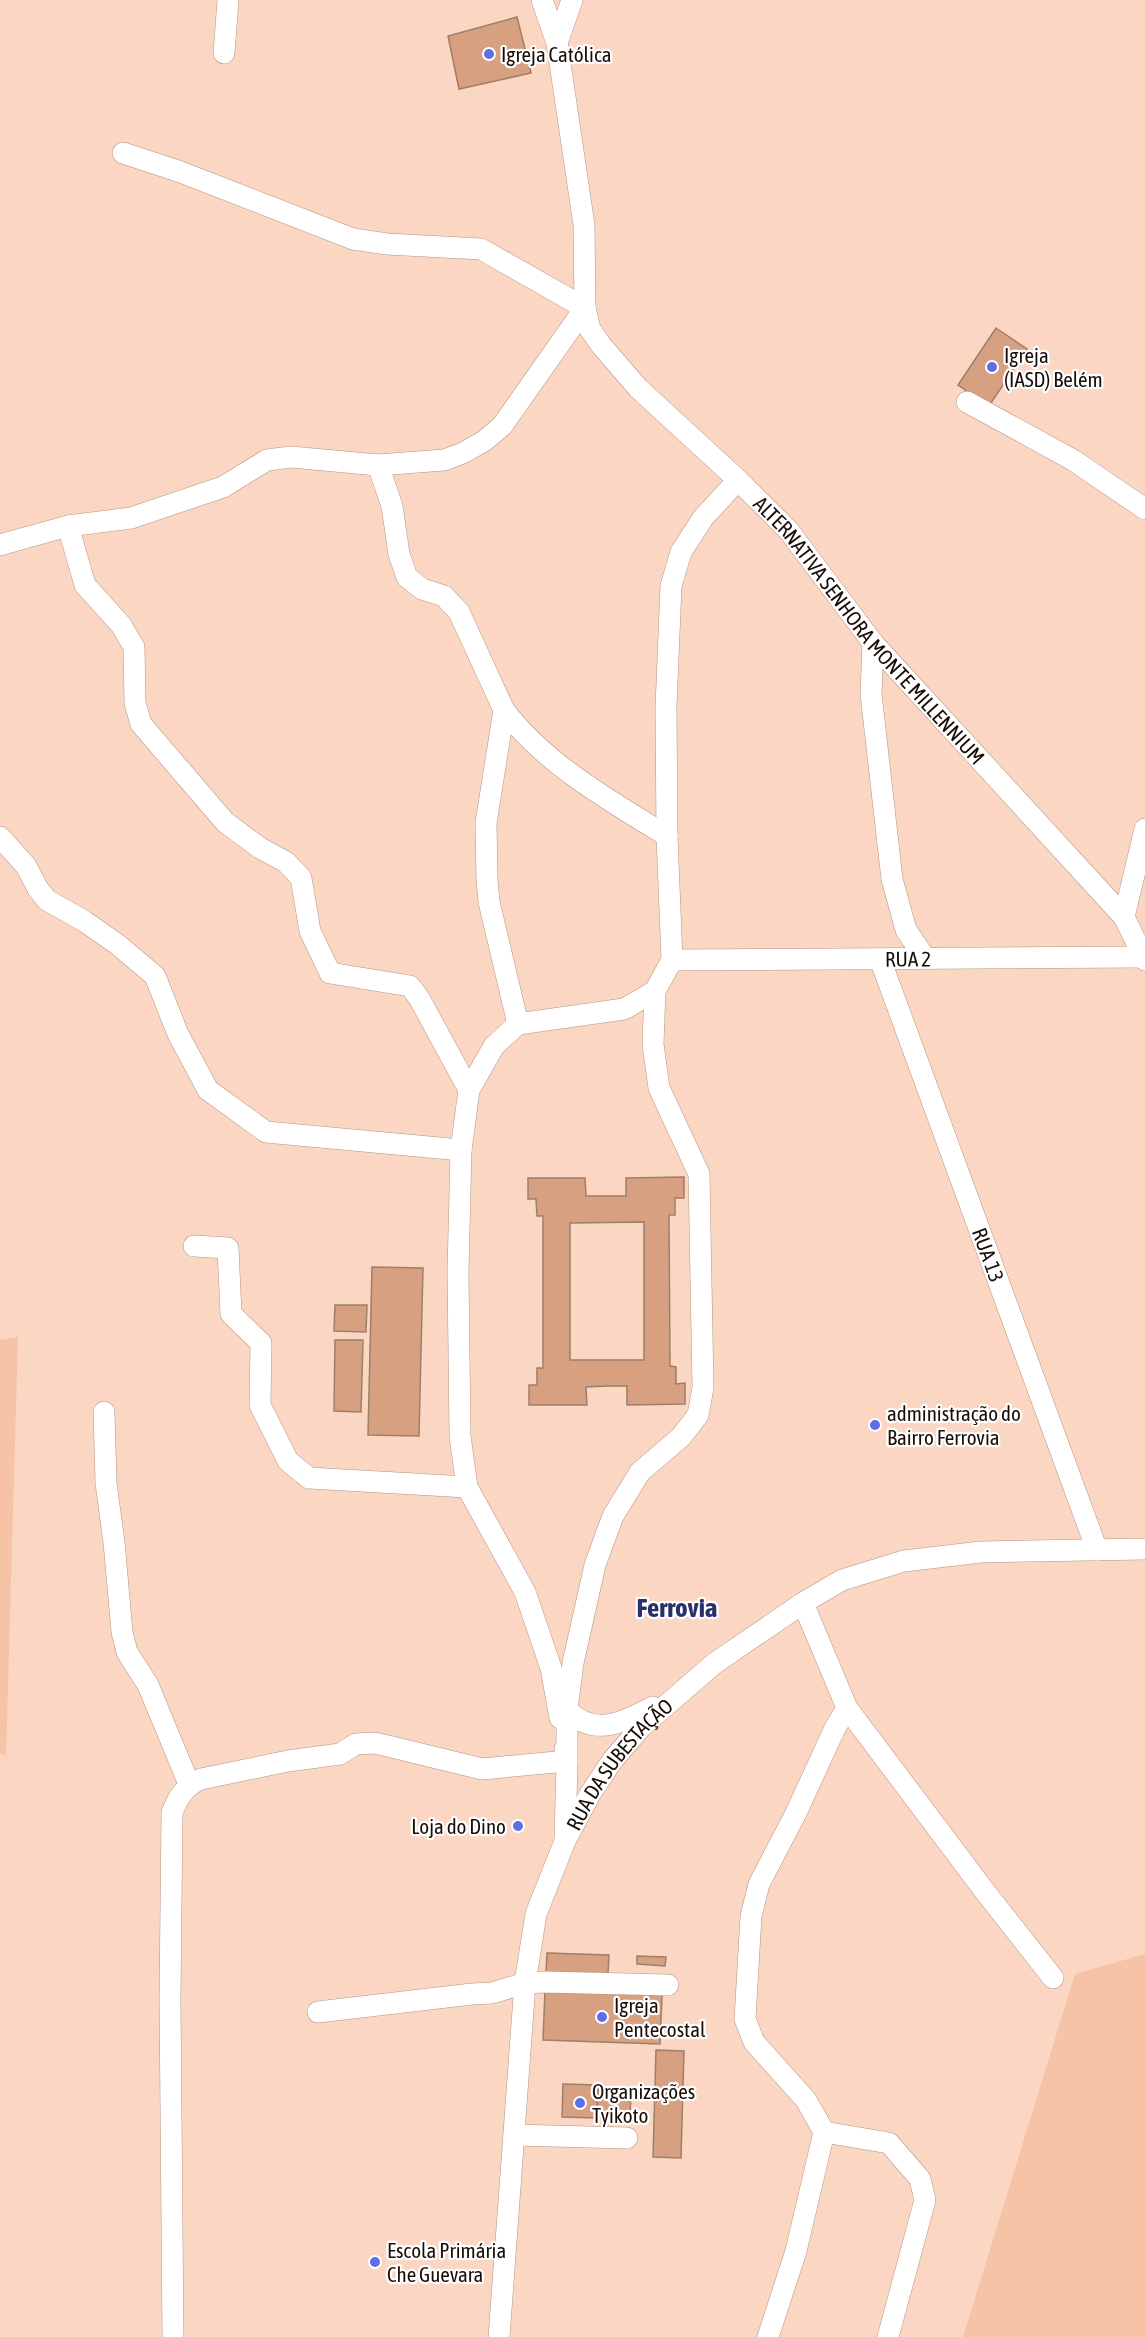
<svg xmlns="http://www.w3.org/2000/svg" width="1145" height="2337" font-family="'Asap Condensed',sans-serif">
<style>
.green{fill:#f7c3a6}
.building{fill:#d7a081;stroke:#9f7e6c;stroke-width:1.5;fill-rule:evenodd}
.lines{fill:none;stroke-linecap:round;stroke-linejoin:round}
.minor-casing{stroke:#b69481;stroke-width:22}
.minor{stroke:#fff;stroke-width:21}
.poi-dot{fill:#5e6ee6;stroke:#fff;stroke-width:2}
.labels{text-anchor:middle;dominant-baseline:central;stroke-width:4.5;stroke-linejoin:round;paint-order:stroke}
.poi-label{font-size:21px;fill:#190d07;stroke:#fff;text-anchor:start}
.street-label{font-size:21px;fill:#190d07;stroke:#fff}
.district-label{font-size:27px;font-weight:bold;fill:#29316b;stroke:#fff}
</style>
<rect width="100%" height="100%" fill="#fbd6c2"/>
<g class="green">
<polygon points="18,1337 6,1756 0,1753 0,1340"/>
<polygon points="1145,1954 1145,2337 963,2337 1075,1974"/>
</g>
<g class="building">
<polygon points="517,17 531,73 459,89 448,36"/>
<polygon points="996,328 1027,349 989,406 958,385"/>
<path d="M684 1177V1198H675V1215H669L670 1366 676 1367V1384L685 1383V1404L627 1405V1386H607L586 1387 587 1405H529V1385H537V1368H543V1216H537L536 1199H528V1178H585L586 1196H626V1178ZM644 1222V1360H570V1223Z"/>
<polygon points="372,1267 423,1268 419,1436 368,1435"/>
<polygon points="335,1305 367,1305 366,1332 334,1331"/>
<polygon points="335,1340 363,1340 361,1412 334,1411"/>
<polygon points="547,1953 609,1955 608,1974 546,1972"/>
<polygon points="637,1956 666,1957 665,1966 637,1964"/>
<polygon points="545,1990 662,1995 660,2044 543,2040"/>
<polygon points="656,2050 684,2051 681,2158 653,2157"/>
<polygon points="563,2084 598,2085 597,2118 562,2117"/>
<polygon points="598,2088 631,2089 630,2119 597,2118"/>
</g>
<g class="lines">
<defs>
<g id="minor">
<path id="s1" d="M542 0 557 43 584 225 585 308 590 329 601 345 638 388 738 480 789 531 873 643 1124 917 1145 960"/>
<polyline points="557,43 572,0"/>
<polyline points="224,53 228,0"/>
<polyline points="123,153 178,171 353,239 387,244 481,249 585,308"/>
<polyline points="967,402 1073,460 1145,509"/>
<path d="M378 465 392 506 399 554 407 577 422 589 444 596 459 612 504 710C546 765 609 800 667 836"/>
<polyline points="68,526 85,585 121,625 134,647 135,703 141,724 225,822 260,848 286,862 301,878 310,931 330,973 410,986 419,998 469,1090"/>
<polyline points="0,545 68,526 131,518 223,487 267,460 291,457 378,465 444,460 463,453 484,441 502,426 585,308"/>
<polyline points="873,643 871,694 892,879 906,930 925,958"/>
<polyline points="504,710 486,823 487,880 489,902 518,1024"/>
<polyline points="0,837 26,866 38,889 47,900 84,921 117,944 155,976 178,1034 208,1090 266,1132 461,1150"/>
<polyline points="1124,917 1145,829"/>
<path id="s2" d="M880 959 1097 1550"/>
<path id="s3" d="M672 960 1143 957"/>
<polyline points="194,1246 228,1248 231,1314 261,1343 260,1405 288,1461 309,1478 467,1487"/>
<polyline points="104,1412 106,1483 114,1542 122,1632 127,1652 148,1685 189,1784"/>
<polyline points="803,1603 847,1708 983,1889 1053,1978"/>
<path d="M567 1710C595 1738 622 1722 653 1707"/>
<polyline points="560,1718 551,1668 525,1592 467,1487 460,1436 458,1271 461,1150 469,1090 494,1046 518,1024 624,1009 655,991 672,960 667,836 666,707 671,586 681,552 703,518 738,480"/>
<polyline points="565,1841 567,1761 565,1749"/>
<polyline points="318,2012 472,1994 492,1993 525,1983 545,1982 668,1985"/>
<polyline points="824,2132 889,2143 920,2179 925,2200 888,2337"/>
<polyline points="514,2135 627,2138"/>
<path d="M173 2337 170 1999 172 1813C178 1797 185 1786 201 1779L288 1761 340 1754 356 1744 374 1743 388 1746 482 1769 567 1761V1710L573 1663 595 1565 613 1516 640 1472 681 1437 698 1415 703 1388 699 1174 659 1088 653 1044 655 991"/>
<path id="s4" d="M499 2337 525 1983 536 1914 565 1841 590 1794 612 1761 641 1727 715 1663 803 1603 842 1580 904 1561 981 1552 1145 1549"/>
<polyline points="768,2337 796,2251 824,2132 806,2100 754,2042 745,2019 751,1916 759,1884 796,1813 835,1728 847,1708"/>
</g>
</defs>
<use href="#minor" class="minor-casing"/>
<use href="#minor" class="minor"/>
</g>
<g class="poi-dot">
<circle cx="489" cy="54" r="6"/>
<circle cx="992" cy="367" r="6"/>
<circle cx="875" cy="1425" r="6"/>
<circle cx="518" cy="1826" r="6"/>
<circle cx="602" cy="2017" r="6"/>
<circle cx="580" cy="2103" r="6"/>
<circle cx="375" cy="2262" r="6"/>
</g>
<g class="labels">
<g class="poi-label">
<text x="501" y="54">Igreja Católica</text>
<text x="1004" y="355">Igreja<tspan x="1004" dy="24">(IASD) Belém</tspan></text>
<text x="887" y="1413">administração do<tspan x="887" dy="24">Bairro Ferrovia</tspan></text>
<text x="506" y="1826" text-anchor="end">Loja do Dino</text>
<text x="614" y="2005">Igreja<tspan x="614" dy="24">Pentecostal</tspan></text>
<text x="592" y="2091">Organizações<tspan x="592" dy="24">Tyikoto</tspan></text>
<text x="387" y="2250">Escola Primária<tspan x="387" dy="24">Che Guevara</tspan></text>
</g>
<g class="street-label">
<text stroke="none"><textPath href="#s1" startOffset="746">ALTERNATIVA SENHORA MONTE MILLENNIUM</textPath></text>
<text stroke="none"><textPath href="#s3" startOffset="236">RUA 2</textPath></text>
<text stroke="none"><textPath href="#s2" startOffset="315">RUA 13</textPath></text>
<text stroke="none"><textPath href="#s4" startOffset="598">RUA DA SUBESTAÇÃO</textPath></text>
</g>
<g class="district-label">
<text x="677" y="1607">Ferrovia</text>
</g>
</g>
</svg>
